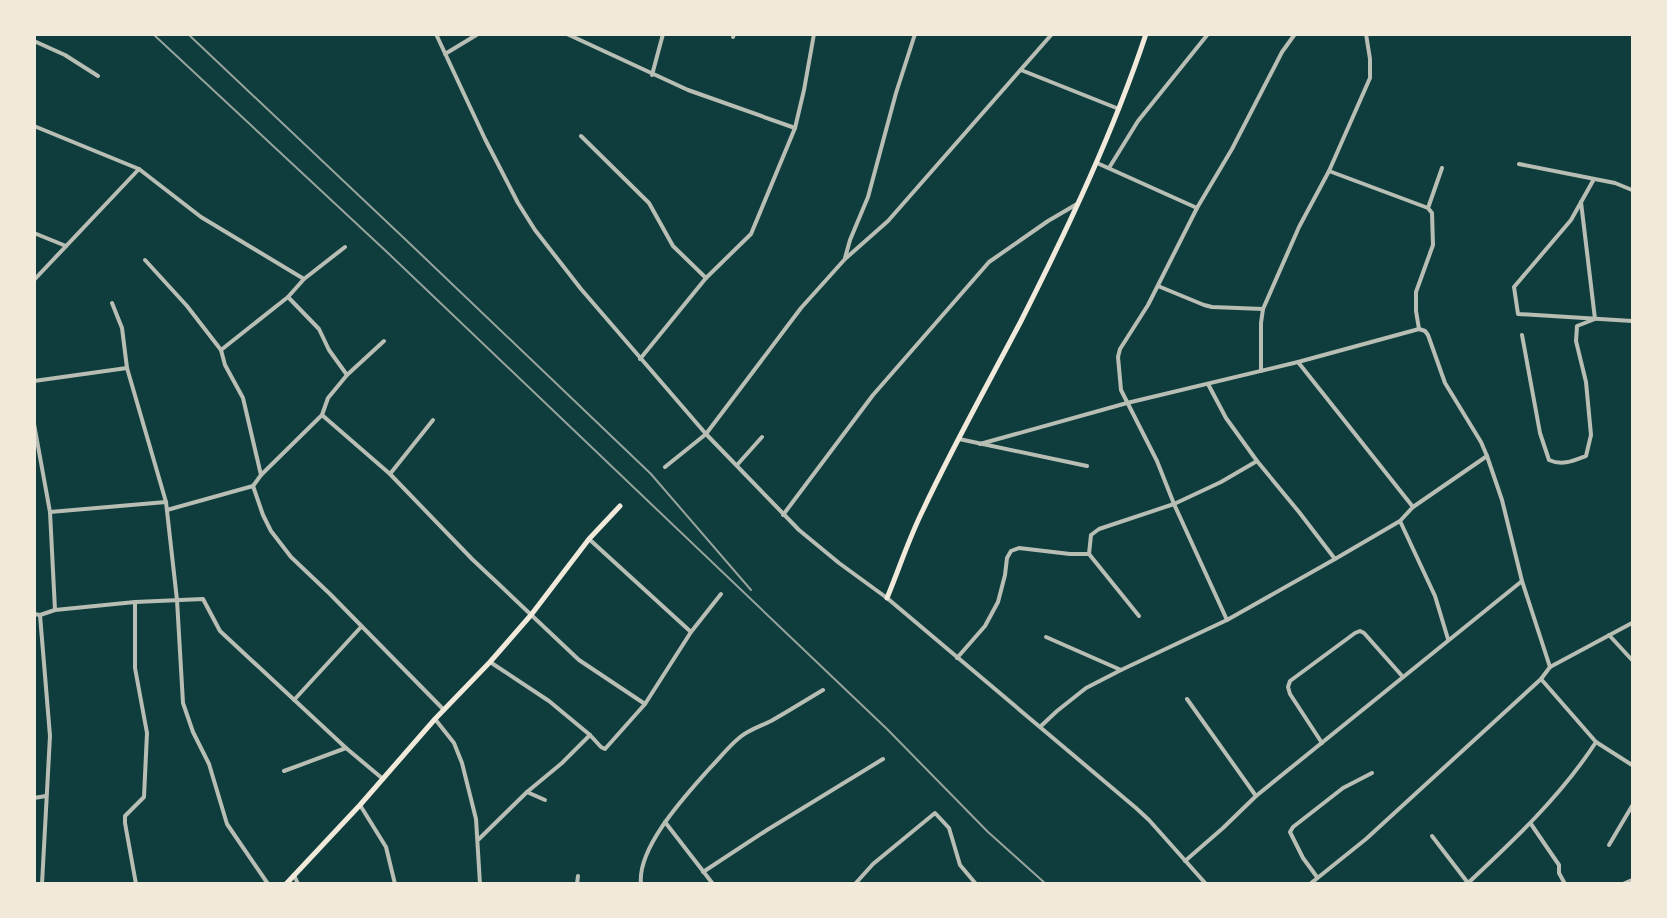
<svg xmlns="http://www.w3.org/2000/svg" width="1667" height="918" font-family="Karla,sans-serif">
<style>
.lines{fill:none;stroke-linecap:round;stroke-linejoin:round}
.minor{stroke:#b8beb3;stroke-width:4}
.secondary{stroke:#f1e9da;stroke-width:5}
.rail{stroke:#97a49c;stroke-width:2}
</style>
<rect width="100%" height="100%" fill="#0f3d3e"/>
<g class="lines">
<g class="minor">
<polyline points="436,34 485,139 518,203 535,230 581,289 706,434 799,530 839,563 887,598 1136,808 1149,820 1206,884"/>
<polyline points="567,34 688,90 795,128"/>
<polyline points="733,37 734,34"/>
<polyline points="34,41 65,55 98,76"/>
<polyline points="445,54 478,34"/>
<polyline points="1021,70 1119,109"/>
<polyline points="652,75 663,34"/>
<polyline points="34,126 139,169 201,217 304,279"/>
<polyline points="581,136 649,203 673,246 706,278"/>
<polyline points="1097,163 1197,208"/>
<polyline points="1519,164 1615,183 1632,190"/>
<polyline points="1109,168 1138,121 1208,34"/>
<polyline points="1442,168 1428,208 1432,213 1433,245 1416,292 1416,311 1419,329 1425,331 1428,335 1445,383 1481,442 1487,456 1502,500 1522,581 1550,667"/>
<polyline points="1329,171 1428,208"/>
<polyline points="1594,179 1571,220 1514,287 1518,314 1632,321"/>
<polyline points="34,233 66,246"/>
<polyline points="845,258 850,240 868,197 896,93 915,34"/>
<polyline points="145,260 187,306 221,350"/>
<polyline points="34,280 139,169"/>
<polyline points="1158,286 1204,305 1212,307 1263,309"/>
<polyline points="288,297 319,329 329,350 347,375"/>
<polyline points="112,303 122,328 127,368 166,502 177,600 183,703 193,732 209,764 227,824 268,884"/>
<path d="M1522 335 1540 433 1549 460C1562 466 1573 461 1586 456L1591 435 1586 382 1576 341 1577 326 1595 319 1581 202"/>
<polyline points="640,359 706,278 751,234 795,128 804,90 814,34"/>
<polyline points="1298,362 1413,507"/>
<polyline points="1261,371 1261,323 1263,309 1299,227 1329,171 1370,78 1370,59 1366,34"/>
<polyline points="34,381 127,368"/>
<polyline points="1208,384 1226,418 1257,461 1299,512 1335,559"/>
<polyline points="322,415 390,474 472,559 579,660 645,704"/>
<polyline points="34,424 50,512 55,610"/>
<polyline points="959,439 1087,466"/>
<polyline points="980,444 1127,403 1298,362 1419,329"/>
<polyline points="737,465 762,437"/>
<polyline points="665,467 706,434 801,308 845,259 888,221 1052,34"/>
<polyline points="390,474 433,420"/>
<polyline points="261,475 243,398 225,365 221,350 288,297 304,279 345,247"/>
<polyline points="253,486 263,515 271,531 291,557 330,594 444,710"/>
<polyline points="167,510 253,486 261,475 322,415 328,398 347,375 384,341"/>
<polyline points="50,512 166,502"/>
<polyline points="783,515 873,395 989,262 1048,221 1077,204"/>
<polyline points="1400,521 1435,596 1448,639"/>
<polyline points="589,539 691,632"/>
<polyline points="1089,554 1091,535 1099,529 1174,504 1221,482 1257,461"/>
<polyline points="135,602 135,668 147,733 144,797 125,816 125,823 136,884"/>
<polyline points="34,614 40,615 55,610 135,602 203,599 220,631 346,748 383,779"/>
<polyline points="40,615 50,736 42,884"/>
<polyline points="1227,620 1174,504 1157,461 1121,390 1118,357 1120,349 1148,305 1197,208 1232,149 1282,52 1295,34"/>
<polyline points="1609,635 1632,660"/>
<polyline points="1046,637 1121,670"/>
<polyline points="957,658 985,626 998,602 1005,575 1007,558 1011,551 1019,548 1070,554 1089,554 1139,616"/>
<polyline points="490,662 549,701 590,735 601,747 605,749 645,704 691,632 721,594"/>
<polyline points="1541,679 1596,742 1632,765"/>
<polyline points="1187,699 1256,796"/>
<polyline points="294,700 361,627"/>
<polyline points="435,719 454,743 462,763 476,819 480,884"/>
<polyline points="1041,726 1057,711 1086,688 1121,670 1227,620 1335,559 1400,521 1413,507 1487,456"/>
<polyline points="1322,743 1290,694 1288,687 1290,681 1355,633 1360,631 1364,633 1403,677"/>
<polyline points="284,771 346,748"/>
<polyline points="527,792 545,800"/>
<polyline points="34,798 46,796"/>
<polyline points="360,805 386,847 395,884"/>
<polyline points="665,822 713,884"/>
<polyline points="1531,824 1559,865 1559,873 1565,884"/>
<polyline points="1432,836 1468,883"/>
<polyline points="479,839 527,792 562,763 590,735"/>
<polyline points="1609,845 1632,806"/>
<polyline points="1185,861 1223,828 1256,796 1522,581"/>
<polyline points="703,872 767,830 883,759"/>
<polyline points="294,875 298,884"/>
<polyline points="1317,877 1303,858 1290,832 1293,827 1343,788 1372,773"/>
<polyline points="577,884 578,876"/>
<path d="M641 884C637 847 687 794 710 768 720 758 728 747 739 738 748 730 761 726 771 721 789 711 806 700 823 690"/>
<polyline points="855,884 873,864 935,813 949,828 960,865 976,884"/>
<polyline points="1310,884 1366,839 1541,679 1550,667 1632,623"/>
<path d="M1467 884C1514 840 1561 796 1596 742"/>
<polyline points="1623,884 1632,880"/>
</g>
<g class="secondary">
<path d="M887 598C899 569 909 538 923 510 953 446 988 384 1021 321 1068 228 1113 133 1146 34"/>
<polyline points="286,884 360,805 435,719 490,662 531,615 589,539 620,506"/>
</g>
<g class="rail">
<polyline points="153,34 388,253 887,729 988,832 1046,884"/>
<polyline points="188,34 406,240 651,474 751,590"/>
</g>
</g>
<rect width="1667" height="918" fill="none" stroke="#f1e9da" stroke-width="72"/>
</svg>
